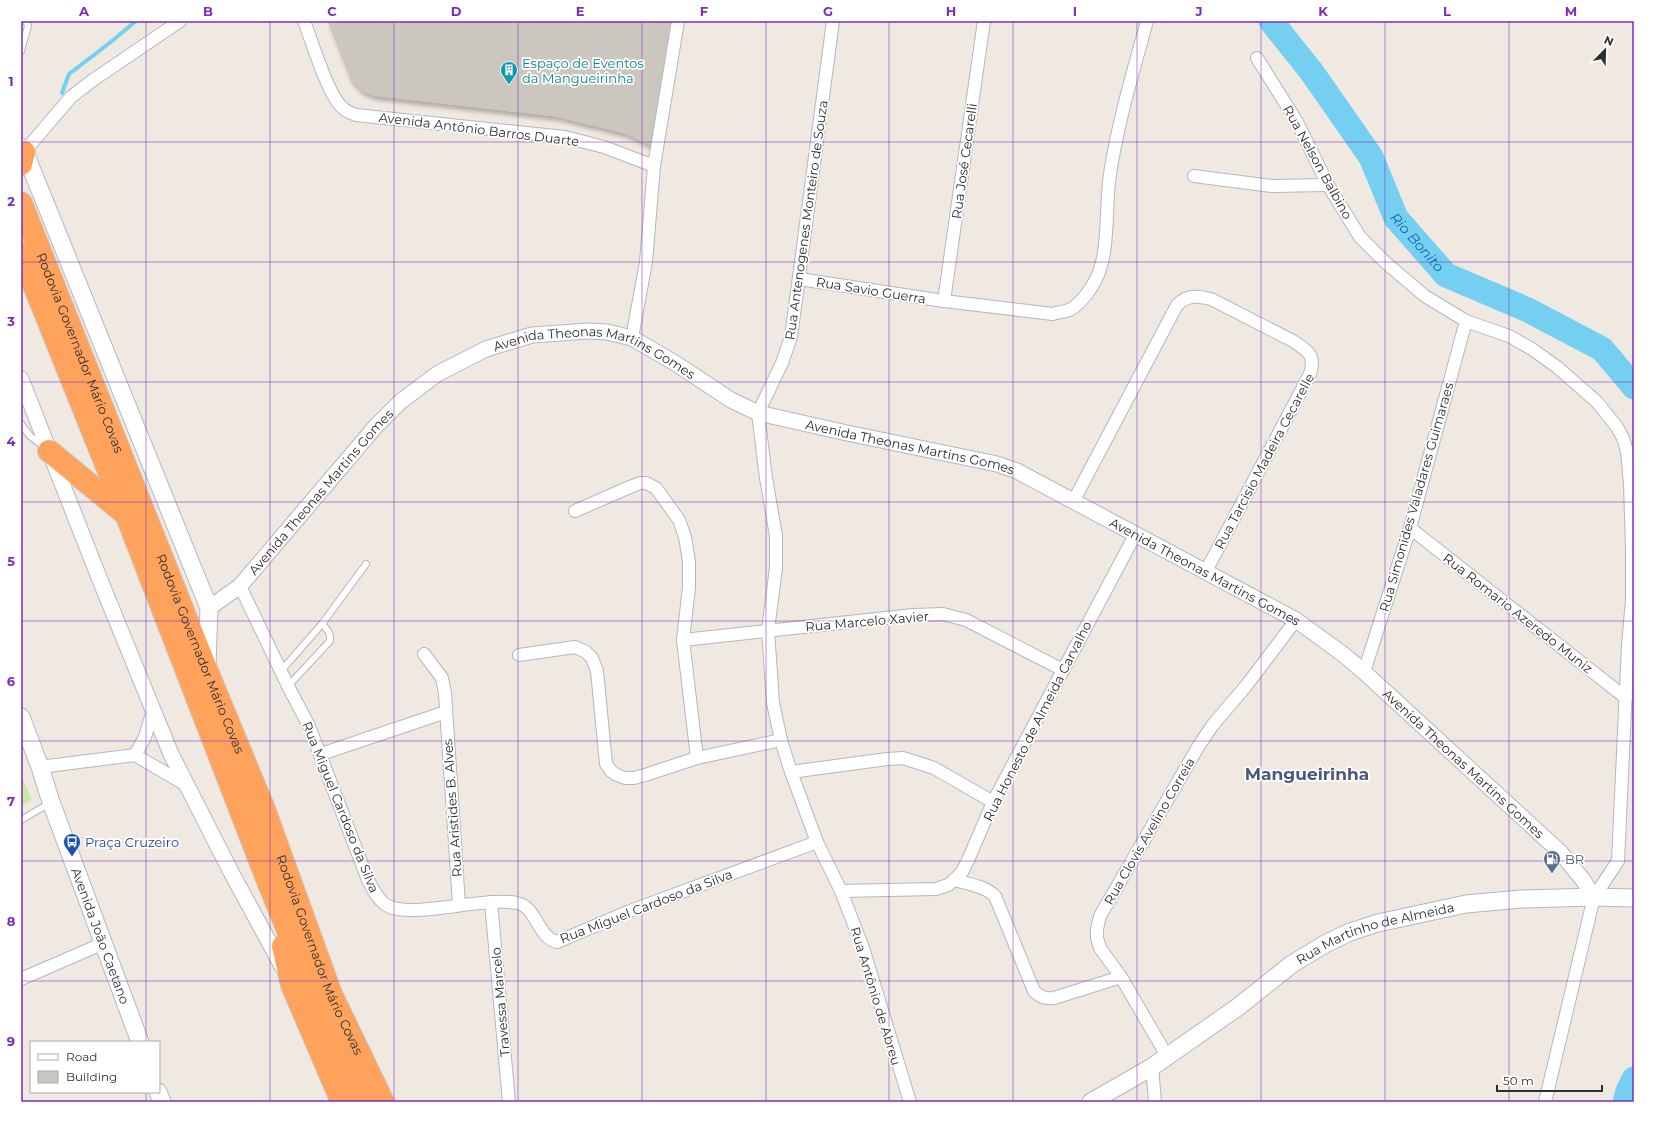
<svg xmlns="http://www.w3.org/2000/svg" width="1655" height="1123" font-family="Montserrat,sans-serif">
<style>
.pitch{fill:#c9ec9a}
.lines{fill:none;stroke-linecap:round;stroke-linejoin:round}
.stream{stroke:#75cff0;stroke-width:4}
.river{stroke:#75cff0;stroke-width:25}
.building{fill:#cbc7bf;stroke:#cbc5ba;filter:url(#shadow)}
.service-casing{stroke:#b4b7c1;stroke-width:8}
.minor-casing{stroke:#b4b7c1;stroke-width:14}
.tertiary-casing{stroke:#b4b7c1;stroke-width:17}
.secondary-casing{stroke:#b4b7c1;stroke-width:19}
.motorway-casing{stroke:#c9c9c9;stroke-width:24}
.service{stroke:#fff;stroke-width:6}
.minor{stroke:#fff;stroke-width:12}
.tertiary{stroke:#fff;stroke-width:15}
.secondary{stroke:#fff;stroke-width:17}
.motorway{stroke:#ffa35c;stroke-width:22}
.grid{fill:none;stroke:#7b2cbf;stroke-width:1;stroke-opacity:0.55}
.labels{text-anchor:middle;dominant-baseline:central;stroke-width:3.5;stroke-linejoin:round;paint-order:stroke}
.culture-label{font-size:13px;fill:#0d838f;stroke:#fff;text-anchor:start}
.street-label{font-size:13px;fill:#2e2e2e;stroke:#fff}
.transit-label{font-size:13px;fill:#164399;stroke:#fff;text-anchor:start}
.service-label{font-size:13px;fill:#4e5e75;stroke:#fff;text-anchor:start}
.water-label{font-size:14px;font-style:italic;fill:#0d6fa3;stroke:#fff}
.district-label{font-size:17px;font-weight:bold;fill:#4d5680;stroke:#fff}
.neatline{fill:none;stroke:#7b2cbf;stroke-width:1.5}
.grid-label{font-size:13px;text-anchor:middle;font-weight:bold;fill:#7b2cbf}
</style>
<defs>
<filter id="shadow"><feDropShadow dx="2.5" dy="4.5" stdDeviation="2" flood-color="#0004"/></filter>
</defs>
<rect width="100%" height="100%" fill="#efe9e1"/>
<polygon class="pitch" points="21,774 32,800 21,805"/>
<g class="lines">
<polyline class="stream" points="62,93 69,74 107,45 136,21"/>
<g class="river">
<path id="s1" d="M1271 21 1311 71 1371 157 1396 218 1446 275 1528 310 1602 349 1634 387"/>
<polyline points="1625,1102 1628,1091 1634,1079"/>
</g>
</g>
<g class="building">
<polygon points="328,21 672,21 651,145 625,133 556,116 373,95 361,90 351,80"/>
<polygon points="534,62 588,70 582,103 528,94"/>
</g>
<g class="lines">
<defs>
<g id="service">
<polyline points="21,51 28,26 26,21"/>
<polyline points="21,424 30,436 44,447"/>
<polyline points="281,671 322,624 366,564"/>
<path d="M288 686 330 641C331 633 327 629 322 624"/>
<polyline points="21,820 50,803"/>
</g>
<g id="minor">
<path d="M304 21C312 41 328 96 343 108 346 112 352 113 356 115L565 137 604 147 654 166 646 262 632 338"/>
<polyline points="833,21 791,337 782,363 758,413 766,478 776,536 776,568 768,630 773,703 781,740 791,772 817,842 841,891 863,948 910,1102"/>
<polyline points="1257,58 1297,122 1328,185 1360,237 1386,263 1425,296 1466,321 1509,336 1532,349 1557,367 1597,402 1617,427 1623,438 1627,451 1630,484 1632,549 1632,600 1628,645 1618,861 1594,897 1545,1102"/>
<polyline points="24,152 71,97 93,80 180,21"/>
<polyline points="654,166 678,21"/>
<polyline points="1194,176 1272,186 1328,185"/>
<path d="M799 279 944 301 1053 314C1058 312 1066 312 1071 309 1081 303 1091 290 1096 279 1110 252 1105 205 1110 174 1118 122 1133 72 1147 21"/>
<polyline points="944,301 984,21"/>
<path d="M1074 500 1177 305C1188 294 1198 296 1211 299L1293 341C1308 351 1316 355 1310 374L1205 573"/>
<polyline points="575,511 630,487 640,483 646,483 656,488 679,520 685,537 689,561 689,587 683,640 697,758"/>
<polyline points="1410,528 1626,698"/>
<path d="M240 586 288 686 309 726 368 880C373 889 377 899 386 905 411 920 484 896 517 903 537 907 537 937 557 942L630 911 817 842"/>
<polyline points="683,640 913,615 943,614 966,620 1063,670"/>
<polyline points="424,654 442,678 445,693 459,905"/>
<polyline points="519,655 575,647 586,652 592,658 597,671 606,764 611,771 617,775 625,778 634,778 645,775 697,758 781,740"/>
<polyline points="1364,672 1410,528 1466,321"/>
<polyline points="321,754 446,712"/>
<polyline points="135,755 145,737 153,710"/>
<polyline points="40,767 135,755 188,786"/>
<polyline points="791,772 887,759 903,758 934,768 993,802"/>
<path d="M954 880C968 884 985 886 995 896L1034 991C1040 997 1045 999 1054 998L1121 977"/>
<polyline points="841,891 936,889 948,885 954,880 962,872 969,858 993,802 1135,535"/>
<polyline points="491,902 509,1102"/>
<polyline points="21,979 104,943"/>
<polyline points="1167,1056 1121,977 1100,948 1097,938 1097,929 1100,916 1198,747 1212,726 1246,686 1296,620"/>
<polyline points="1152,1067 1155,1102"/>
</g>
<g id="tertiary">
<polyline points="21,379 100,580 171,754 231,872 282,966"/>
<path id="s2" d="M209 608 240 586 376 426 400 402 437 374 486 349 532 335 588 331 607 332 632 338 675 363 731 400 758 413 847 433 997 464 1017 471 1296 620 1344 655 1364 672 1560 852 1583 880 1594 897"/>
</g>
<g id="secondary">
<polyline points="23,148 209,608 207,665"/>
<path id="s3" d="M21 717 40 767 51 802 140 1042"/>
<polyline points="158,1092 162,1102"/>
<path id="s4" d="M1091 1102 1152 1067 1238 1007 1292 964 1325 944 1350 932 1378 923 1466 904 1521 899 1594 897 1634 898"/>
</g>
<g id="motorway">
<polyline points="21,164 24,152"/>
<path id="s5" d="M21 203 207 671 264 809 331 994 383 1102"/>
<polyline points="21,253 126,514 269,884 316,999 365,1102"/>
<polyline points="49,451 123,512"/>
<polyline points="283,946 292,985 342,1102"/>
</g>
</defs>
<use href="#service" class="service-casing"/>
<use href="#minor" class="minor-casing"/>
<use href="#tertiary" class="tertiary-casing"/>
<use href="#secondary" class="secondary-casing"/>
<use href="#motorway" class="motorway-casing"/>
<use href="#service" class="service"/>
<use href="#minor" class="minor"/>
<use href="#tertiary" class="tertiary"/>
<use href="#secondary" class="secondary"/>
<use href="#motorway" class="motorway"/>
</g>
<path class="grid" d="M146 21V1042M270 21V1102M394 21V1102M518 21V1102M642 21V1102M766 21V1102M889 21V1102M1013 21V1102M1137 21V1102M1261 21V1102M1385 21V1102M1509 21V1102M21 142H1634M21 262H1634M21 382H1634M21 502H1634M21 621H1634M21 741H1634M21 861H1634M21 981H1634M146 1092V1102"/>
<defs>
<symbol id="building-pin" viewBox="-11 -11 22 30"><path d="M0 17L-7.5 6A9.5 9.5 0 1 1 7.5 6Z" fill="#0f9aa8" stroke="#fff"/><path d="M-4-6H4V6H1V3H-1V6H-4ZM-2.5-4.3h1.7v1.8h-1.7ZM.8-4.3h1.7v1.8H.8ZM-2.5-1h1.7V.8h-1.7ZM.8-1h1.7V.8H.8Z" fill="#fff"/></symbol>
<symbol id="bus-pin" viewBox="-11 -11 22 30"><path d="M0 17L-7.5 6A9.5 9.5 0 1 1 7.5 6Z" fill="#1a4fb4" stroke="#fff"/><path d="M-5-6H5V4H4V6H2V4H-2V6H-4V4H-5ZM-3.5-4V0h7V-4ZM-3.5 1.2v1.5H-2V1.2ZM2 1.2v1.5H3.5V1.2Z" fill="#fff"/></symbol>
<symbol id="fuel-pin" viewBox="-11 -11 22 30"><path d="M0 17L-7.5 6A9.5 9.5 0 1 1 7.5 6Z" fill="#5c6f8a" stroke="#fff"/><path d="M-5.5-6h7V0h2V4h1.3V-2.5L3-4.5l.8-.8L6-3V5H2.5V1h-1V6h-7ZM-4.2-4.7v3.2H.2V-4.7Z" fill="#fff"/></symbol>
</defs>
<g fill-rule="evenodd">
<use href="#building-pin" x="499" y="60" width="20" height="27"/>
<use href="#bus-pin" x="62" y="832" width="20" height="27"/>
<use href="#fuel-pin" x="1542" y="849" width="20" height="27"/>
</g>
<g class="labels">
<g class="culture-label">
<text x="522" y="63">Espaço de Eventos<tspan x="522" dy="15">da Mangueirinha</tspan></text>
</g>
<g class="street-label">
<text transform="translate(479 129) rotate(7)">Avenida Antônio Barros Duarte</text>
<text transform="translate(964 161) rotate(-82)">Rua José Cecarelli</text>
<text transform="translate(1318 162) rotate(61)">Rua Nelson Balbino</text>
<text transform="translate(806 220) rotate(-82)">Rua Antenogenes Monteiro de Souza</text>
<text transform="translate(871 290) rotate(9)">Rua Savio Guerra</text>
<text stroke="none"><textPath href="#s5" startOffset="161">Rodovia Governador Mário Covas</textPath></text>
<text stroke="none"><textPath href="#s2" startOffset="498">Avenida Theonas Martins Gomes</textPath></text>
<text stroke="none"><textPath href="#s2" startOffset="835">Avenida Theonas Martins Gomes</textPath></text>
<text transform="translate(1264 461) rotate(-62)">Rua Tarcisio Madeira Cecarelle</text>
<text stroke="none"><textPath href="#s2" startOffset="162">Avenida Theonas Martins Gomes</textPath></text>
<text transform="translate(1416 497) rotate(-74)">Rua Simonides Valadares Guimaraes</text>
<text stroke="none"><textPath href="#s2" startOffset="1158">Avenida Theonas Martins Gomes</textPath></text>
<text transform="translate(1518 613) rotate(38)">Rua Romario Azeredo Muniz</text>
<text transform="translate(867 621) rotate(-5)">Rua Marcelo Xavier</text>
<text stroke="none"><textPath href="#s5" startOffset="485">Rodovia Governador Mário Covas</textPath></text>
<text transform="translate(1037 721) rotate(-63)">Rua Honesto de Almeida Carvalho</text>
<text stroke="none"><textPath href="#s2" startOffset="1482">Avenida Theonas Martins Gomes</textPath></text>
<text transform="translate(341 807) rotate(68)">Rua Miguel Cardoso da Silva</text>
<text transform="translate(452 808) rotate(-94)">Rua Aristides B. Alves</text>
<text transform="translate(1149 831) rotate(-60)">Rua Clovis Avelino Correia</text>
<text transform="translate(646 906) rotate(-21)">Rua Miguel Cardoso da Silva</text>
<text stroke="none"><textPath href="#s4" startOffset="334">Rua Martinho de Almeida</textPath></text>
<text stroke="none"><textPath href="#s3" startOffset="233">Avenida João Caetano</textPath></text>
<text stroke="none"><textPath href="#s5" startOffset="809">Rodovia Governador Mário Covas</textPath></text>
<text transform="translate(876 996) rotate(73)">Rua Antônio de Abreu</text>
<text transform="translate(500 1002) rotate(-95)">Travessa Marcelo</text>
</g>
<g class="transit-label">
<text x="85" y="842">Praça Cruzeiro</text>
</g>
<g class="service-label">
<text x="1565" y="859">BR</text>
</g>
<g class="water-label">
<text stroke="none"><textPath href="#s1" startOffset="267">Rio Bonito</textPath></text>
</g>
<g class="district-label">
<text x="1307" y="774">Mangueirinha</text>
</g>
</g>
<rect width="1655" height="1123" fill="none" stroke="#ffffff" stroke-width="44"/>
<rect x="30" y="1041" width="130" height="52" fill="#ffffff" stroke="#ababab"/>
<rect x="38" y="1054" width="20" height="6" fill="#ffffff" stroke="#ababab"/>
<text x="66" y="1061" font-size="12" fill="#2e2e2e">Road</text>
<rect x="38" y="1071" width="20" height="12" fill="#cbc7bf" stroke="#ababab"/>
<text x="66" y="1081" font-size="12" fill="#2e2e2e">Building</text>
<g transform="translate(1605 50) rotate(23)" stroke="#ffffff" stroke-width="3" paint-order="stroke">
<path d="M0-3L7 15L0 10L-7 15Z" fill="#2e2e2e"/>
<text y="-6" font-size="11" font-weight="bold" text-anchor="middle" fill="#2e2e2e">N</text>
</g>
<path d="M1497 1085v6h105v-6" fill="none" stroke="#2e2e2e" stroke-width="2"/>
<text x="1503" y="1085" font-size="12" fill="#2e2e2e" stroke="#ffffff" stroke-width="3" paint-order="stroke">50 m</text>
<rect x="22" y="22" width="1611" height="1079" class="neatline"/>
<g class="grid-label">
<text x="84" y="16">A</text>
<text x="208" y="16">B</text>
<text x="332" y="16">C</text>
<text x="456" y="16">D</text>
<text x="580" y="16">E</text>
<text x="704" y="16">F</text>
<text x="828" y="16">G</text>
<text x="951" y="16">H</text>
<text x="1075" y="16">I</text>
<text x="1199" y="16">J</text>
<text x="1323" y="16">K</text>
<text x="1447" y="16">L</text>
<text x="1571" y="16">M</text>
<text x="11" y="86">1</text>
<text x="11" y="206">2</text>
<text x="11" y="326">3</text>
<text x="11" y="446">4</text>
<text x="11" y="566">5</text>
<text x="11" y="686">6</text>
<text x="11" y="806">7</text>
<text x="11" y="926">8</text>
<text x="11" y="1046">9</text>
</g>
</svg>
